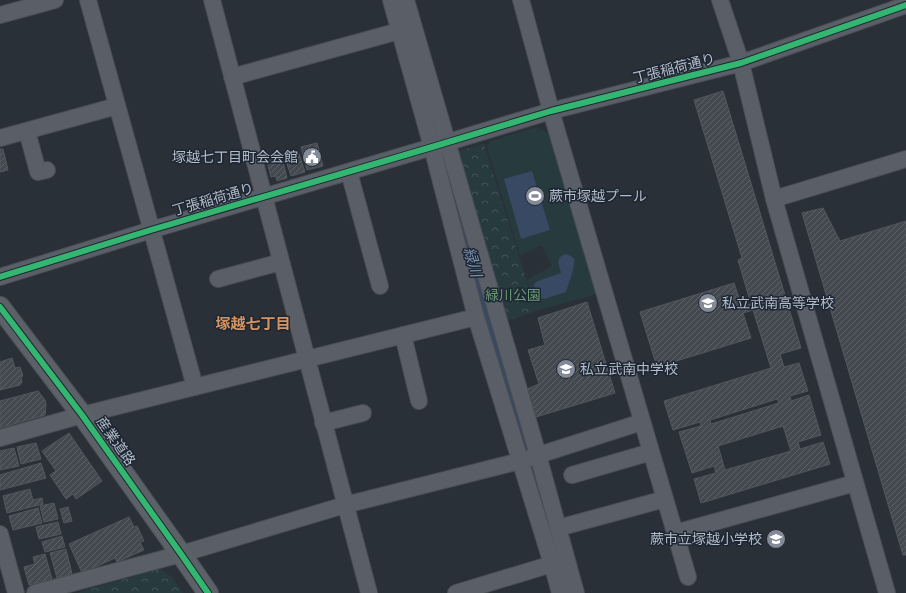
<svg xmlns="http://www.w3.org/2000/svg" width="906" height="593" font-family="'PT Sans Narrow','Noto Sans JP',sans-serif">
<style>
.park{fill:url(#park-crowns)}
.pitch{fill:#273a3e}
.water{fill:#384963}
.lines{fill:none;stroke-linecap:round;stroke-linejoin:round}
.river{stroke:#384963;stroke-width:30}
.building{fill:url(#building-hatch);stroke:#52575f;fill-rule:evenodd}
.minor-casing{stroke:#484c53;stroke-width:18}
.major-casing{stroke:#484c55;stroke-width:22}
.minor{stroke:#5a5e66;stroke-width:16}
.major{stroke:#5c6168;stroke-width:20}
.cycleway-casing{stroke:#1d2633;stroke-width:8}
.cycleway{stroke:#33b770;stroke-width:6}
.labels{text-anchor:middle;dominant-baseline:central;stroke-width:3;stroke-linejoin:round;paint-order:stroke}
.street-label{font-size:14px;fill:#b4bcc9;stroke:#1d2633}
.poi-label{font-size:14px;fill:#b4bcc9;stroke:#1d2633;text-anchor:start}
.park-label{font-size:14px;fill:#6b9a76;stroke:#1d2633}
.water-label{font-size:15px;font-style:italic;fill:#7c92b1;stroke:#1d2633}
.neighbourhood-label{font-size:15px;font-weight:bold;fill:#d59563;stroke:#1d2633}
</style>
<defs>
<pattern id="park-crowns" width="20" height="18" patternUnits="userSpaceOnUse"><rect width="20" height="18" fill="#273a3e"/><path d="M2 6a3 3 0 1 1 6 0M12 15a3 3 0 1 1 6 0" fill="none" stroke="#445559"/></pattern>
<pattern id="building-hatch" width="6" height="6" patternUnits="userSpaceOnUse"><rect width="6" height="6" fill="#444950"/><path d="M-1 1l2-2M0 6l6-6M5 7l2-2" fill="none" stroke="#5d6168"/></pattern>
</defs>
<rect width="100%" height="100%" fill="#2a3038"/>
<g class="park">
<polygon points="484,144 536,311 503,322 458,151"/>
<polygon points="160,569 172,577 183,593 79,593 79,592"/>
</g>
<polygon class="pitch" points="537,127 550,134 597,294 536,311 527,280 552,266 541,245 520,256 487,147 490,141"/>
<g class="water">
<polygon points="532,171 550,230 521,239 504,179"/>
<path d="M565 254C569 255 572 256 574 259 576 266 568 285 566 292L544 299 539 297 535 289 534 284 538 281 561 273 558 262 560 257Z"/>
</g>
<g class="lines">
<polyline class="river" points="450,188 464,238 521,430 557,555"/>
</g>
<g class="building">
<path d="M723 91 801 348 780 354 784 367 799 363 808 391 790 396 791 401 809 395 821 435 798 442 800 449 823 442 830 464 701 503 694 479 716 473 714 466 692 473 679 432 701 426 700 422 673 430 664 401 771 368 753 310 743 313 751 338 657 367 640 312 734 283 742 307 751 304 738 260 742 258 694 100ZM777 399 779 403 711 424 710 420ZM783 426 791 451 725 470 718 446Z"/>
<polygon points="317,143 323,166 307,170 301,147"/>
<polygon points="0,149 3,149 8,170 0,172"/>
<polygon points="298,151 305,172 291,176 284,155"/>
<polygon points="281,154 287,178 277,181 276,176 271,177 266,158"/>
<polygon points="823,208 840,241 906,221 906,555 903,555 802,213"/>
<polygon points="587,302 615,393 536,417 527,389 539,384 528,350 545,345 538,318"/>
<polygon points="12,358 15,368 20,367 23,376 21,377 22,382 20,385 0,390 0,362"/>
<polygon points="38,391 45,400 46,405 45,415 0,428 0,401"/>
<polygon points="69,433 102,481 76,499 73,494 66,499 50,475 56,471 42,451"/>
<polygon points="36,443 41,459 21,464 17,447"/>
<polygon points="14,448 19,466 0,470 0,451"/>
<polygon points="41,463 46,478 0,490 0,475"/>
<polygon points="30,489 33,500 42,498 43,504 7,513 3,496"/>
<polygon points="54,503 58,519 44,522 40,506"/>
<polygon points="68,507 72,521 64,523 60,509"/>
<polygon points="38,508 42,523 13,530 9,516"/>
<polygon points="129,517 134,527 137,526 144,541 140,542 144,550 117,562 115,558 82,573 69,544"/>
<polygon points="58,522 61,534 39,539 36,527"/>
<polygon points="62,536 65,547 45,552 42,542"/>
<polygon points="66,549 72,574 57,578 50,553"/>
<polygon points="45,554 52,579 29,585 24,567 35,564 33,557"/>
</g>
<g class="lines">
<defs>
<g id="minor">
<polyline points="88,0 195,387"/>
<polyline points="212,0 369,593"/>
<polyline points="391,0 432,147 476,317 552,564 560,593"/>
<polyline points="406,0 538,455 576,593"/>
<polyline points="521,0 551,111 688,577"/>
<polyline points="720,0 741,63 774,199 887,593"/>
<polyline points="0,15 55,0"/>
<polyline points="232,77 399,31"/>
<polyline points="27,131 38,172 47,170"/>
<polyline points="0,138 117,106"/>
<polyline points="349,172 380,286"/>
<polyline points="774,199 906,159"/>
<polyline points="0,277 151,230 432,147 551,111 741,63 906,5"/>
<polyline points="218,279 281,262"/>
<polyline points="403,335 419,401"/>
<polyline points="323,423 363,413"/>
<polyline points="0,438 82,415 476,317"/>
<polyline points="572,475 651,452"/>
<polyline points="558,528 665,499"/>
<polyline points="675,533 855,483"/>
<polyline points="0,534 16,593"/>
<polyline points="35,593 181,554 345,505 520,461 642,422"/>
<polyline points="456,593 552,564"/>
</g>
<polyline id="major" points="0,307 82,415 181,554 208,593"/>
</defs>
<use href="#minor" class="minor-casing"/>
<use href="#major" class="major-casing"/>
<use href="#minor" class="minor"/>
<use href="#major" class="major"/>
<defs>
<g id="cycleway">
<polyline points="0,277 151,230 432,147 551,111 741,63 906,5"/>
<polyline points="0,307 82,415 181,554 208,593"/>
</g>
</defs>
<use href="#cycleway" class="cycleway-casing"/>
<use href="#cycleway" class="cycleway"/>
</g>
<defs>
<symbol id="civic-disc" viewBox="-11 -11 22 22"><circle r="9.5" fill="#848b96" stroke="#1d2633"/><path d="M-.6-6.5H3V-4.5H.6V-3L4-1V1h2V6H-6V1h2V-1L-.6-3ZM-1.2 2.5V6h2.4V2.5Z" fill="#fff"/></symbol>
<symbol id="stadium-disc" viewBox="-11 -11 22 22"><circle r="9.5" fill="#848b96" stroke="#1d2633"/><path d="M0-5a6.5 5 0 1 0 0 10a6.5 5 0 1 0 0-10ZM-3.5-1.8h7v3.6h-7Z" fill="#fff"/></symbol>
<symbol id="school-disc" viewBox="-11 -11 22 22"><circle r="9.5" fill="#848b96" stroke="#1d2633"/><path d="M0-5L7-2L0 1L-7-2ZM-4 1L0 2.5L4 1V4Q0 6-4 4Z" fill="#fff"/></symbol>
</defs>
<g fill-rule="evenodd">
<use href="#civic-disc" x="301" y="146" width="22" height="22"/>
<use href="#stadium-disc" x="524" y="185" width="22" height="22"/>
<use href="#school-disc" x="697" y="292" width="22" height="22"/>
<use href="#school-disc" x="555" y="358" width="22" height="22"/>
<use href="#school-disc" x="765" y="528" width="22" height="22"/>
</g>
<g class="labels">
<g class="street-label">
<text transform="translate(674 68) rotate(-14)">丁張稲荷通り</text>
<text transform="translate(213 199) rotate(-16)">丁張稲荷通り</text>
<text transform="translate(116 441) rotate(55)">産業道路</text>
</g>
<g class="poi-label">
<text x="298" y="157" text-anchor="end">塚越七丁目町会会館</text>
<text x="549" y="196">蕨市塚越プール</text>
<text x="722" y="303">私立武南高等学校</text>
<text x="580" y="369">私立武南中学校</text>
<text x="762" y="539" text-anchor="end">蕨市立塚越小学校</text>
</g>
<g class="park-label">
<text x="513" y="295">緑川公園</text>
</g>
<g class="water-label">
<text transform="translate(473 262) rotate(74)">緑川</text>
</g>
<g class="neighbourhood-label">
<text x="253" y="323">塚越七丁目</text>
</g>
</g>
</svg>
